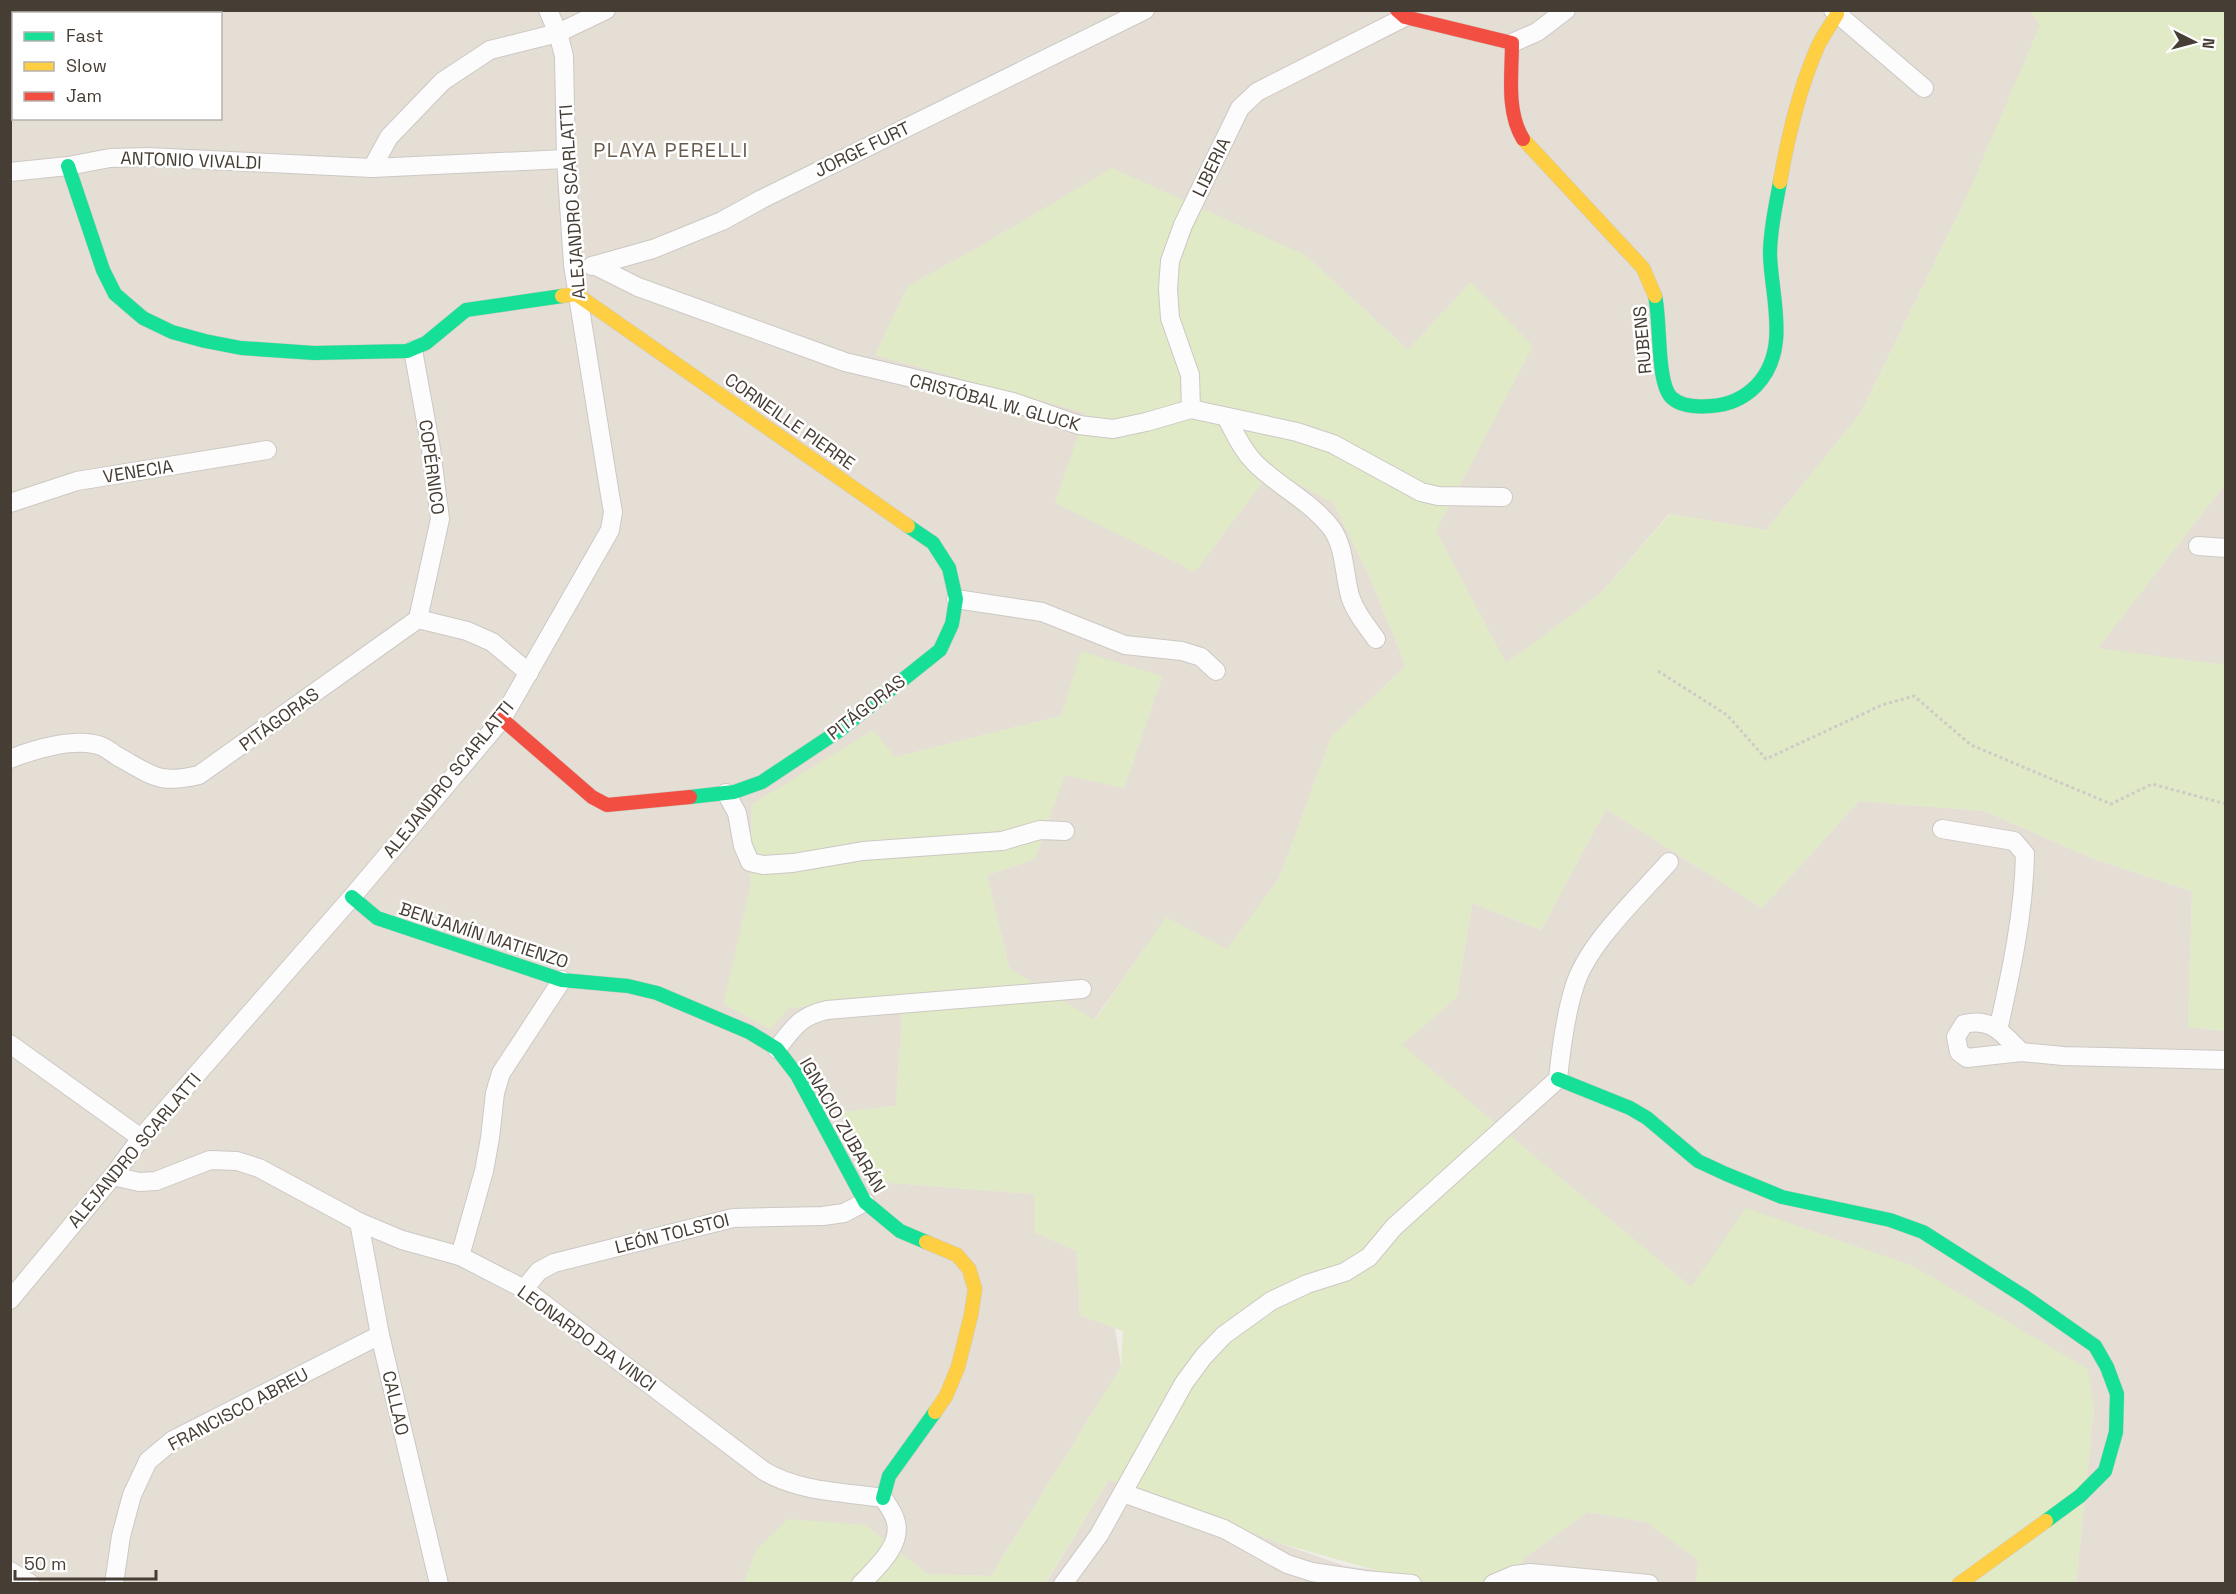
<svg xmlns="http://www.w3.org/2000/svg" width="2236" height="1594" font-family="'Space Grotesk',sans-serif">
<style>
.residential{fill:#e4ded5;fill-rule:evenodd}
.green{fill:#e1eac7}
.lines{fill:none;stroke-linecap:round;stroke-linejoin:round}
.street-casing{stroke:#ccc8c4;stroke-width:20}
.fast-casing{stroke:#d0c9bf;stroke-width:15}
.slow-casing{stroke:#d0c9bf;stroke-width:15}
.jam-casing{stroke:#d0c9bf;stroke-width:15}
.path{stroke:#cecac6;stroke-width:3;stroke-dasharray:3 3;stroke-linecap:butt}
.street{stroke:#fdfcfc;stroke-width:18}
.fast{stroke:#16e098;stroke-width:14}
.slow{stroke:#ffcf43;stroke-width:14}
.jam{stroke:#f24e42;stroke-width:14}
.labels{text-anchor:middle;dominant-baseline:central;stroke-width:5;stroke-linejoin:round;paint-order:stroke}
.street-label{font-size:18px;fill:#463d34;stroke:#fff}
.neighbourhood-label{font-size:20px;letter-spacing:1.5px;fill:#695a4b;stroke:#fff}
</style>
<rect width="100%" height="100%" fill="#f0ece8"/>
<g class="residential">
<path d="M11 11H2031L2052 43 1962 207 1860 414 1766 530 1669 514 1601 593 1506 664 1436 531 1471 282 1408 350 1305 255 963 256 908 286 875 355 1087 413 1055 503 1272 470 1334 503 1368 573 1406 666 1331 737 1280 877 1227 950 1166 918 1094 1020 1009 968 987 875 1035 859 1065 774 1124 788 1162 676 1061 716 895 757 752 804 750 889 724 1004 790 1008 903 996 896 1106 841 1112 879 1182 1034 1194V1232L1077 1251 1080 1315 1115 1328 1121 1367 991 1576 927 1574 865 1525 756 1550 744 1583 11 1584ZM14 14H220V118H14Z"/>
<polygon points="2225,484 2225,665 2097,649"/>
<polygon points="1859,801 1984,811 2092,858 2192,891 2188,1027 2226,1031 2225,1583 2076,1583 2094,1408 1691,1287 1401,1045 1457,997 1472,903 1541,930 1606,809 1762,908"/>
<polygon points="1109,1480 1159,1495 1279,1543 1345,1566 1376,1570 1361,1584 1045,1584"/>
<polygon points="1588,1512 1646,1522 1699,1560 1696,1583 1514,1584 1524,1558"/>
</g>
<polygon class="green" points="2031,11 2225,11 2225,484 2098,648 2225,665 2225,1031 2188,1027 2192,891 2092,858 1984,811 1859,801 1762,908 1606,809 1541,930 1472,903 1457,997 1402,1045 1691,1287 1746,1208 1913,1266 2088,1369 2094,1408 2076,1583 1696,1583 1698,1560 1646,1522 1588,1512 1524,1558 1514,1583 1361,1583 1375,1570 1279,1543 1159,1495 1109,1480 1045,1583 744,1583 756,1550 788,1519 865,1525 927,1574 991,1576 1121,1367 1123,1331 1080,1315 1077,1251 1034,1232 1034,1194 879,1182 841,1112 896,1106 903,996 790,1008 770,1029 723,1004 750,889 752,804 873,730 895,757 1061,716 1081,651 1162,676 1124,788 1065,775 1035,859 987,875 1009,968 1095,1020 1166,917 1227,949 1280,877 1331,737 1406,666 1368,573 1333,503 1272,470 1195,572 1055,503 1086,413 875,355 908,286 963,256 1112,168 1305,255 1408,350 1471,282 1533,346 1436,531 1506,663 1601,593 1670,514 1766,530 1860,414 1962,207 2040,25"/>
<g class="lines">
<defs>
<g id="street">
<polyline points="1833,10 1924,88"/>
<polyline points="1512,43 1537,32 1566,10"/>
<polyline points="372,168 389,137 443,81 490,50 558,33 606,10"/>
<polyline points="10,172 68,166 110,158 148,157 372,168 566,159"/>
<polyline points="592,266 653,249 722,221 762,199 1145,10"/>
<polyline points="596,266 638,287 845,362 1013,402 1079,425 1113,429 1146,422 1191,409 1297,432 1333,444 1421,492 1438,496 1503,497"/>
<polyline points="413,350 431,449 440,519 418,619"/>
<polyline points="1191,409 1190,375 1170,318 1168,289 1170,261 1183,225 1240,108 1257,92 1405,17"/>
<path d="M1226 417C1235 433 1242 450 1255 463 1279 487 1312 502 1332 529 1345 548 1344 574 1350 596 1355 612 1366 625 1376 639"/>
<polyline points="10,503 77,481 267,450"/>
<polyline points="2198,546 2226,548"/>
<polyline points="956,599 1042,612 1125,645 1182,651 1201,657 1216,671"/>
<path d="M10 759C34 749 76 737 101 746 107 748 112 753 117 756 152 775 158 785 199 775L418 619 467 631 492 642 529 673"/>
<polyline points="726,793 737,813 743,846 750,862 763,865 793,863 863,851 1002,841 1040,830 1065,831"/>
<path d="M1942 829 2014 841 2025 854C2024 912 2011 973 1998 1030"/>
<polyline points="10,1044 141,1138"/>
<path d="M777 1049C793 1028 800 1016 827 1010L1082 989"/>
<path d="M2021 1052C2003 1034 1992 1017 1964 1024L1956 1037 1959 1052 1967 1058 2021 1052 2063 1056 2226 1060"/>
<path d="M113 1176 139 1182 156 1181 210 1160 237 1161 259 1168 359 1222 402 1240 460 1256 524 1289 764 1471C799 1492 843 1492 883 1498 887 1504 893 1512 895 1519 904 1544 877 1567 861 1584"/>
<polyline points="359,1222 380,1335 439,1584"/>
<polyline points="460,1256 484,1171 490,1138 495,1093 501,1073 562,980"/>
<polyline points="524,1289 539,1271 554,1263 733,1218 823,1216 844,1213 865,1202"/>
<polyline points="10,1300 113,1176 141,1138 352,897 502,719 610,530 613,512 610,495 573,265 566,159 564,56 558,33 548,10"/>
<polyline points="1123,1493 1224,1529 1287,1564 1312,1572 1365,1580 1412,1584"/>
<polyline points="10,1571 31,1584"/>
<polyline points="114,1584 121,1536 132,1495 148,1461 173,1440 380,1335"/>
<path d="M1063 1584 1099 1535 1184 1383 1204 1356 1224 1335 1271 1301 1307 1284 1345 1272 1369 1257 1394 1227 1558 1079C1561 1049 1565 1017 1574 988 1586 945 1639 896 1669 862"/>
<polyline points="1493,1584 1514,1575 1530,1573 1649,1584"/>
</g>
<g id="fast">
<polyline points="68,166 103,270 115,294 143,318 172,332 205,341 241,348 314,353 407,351 426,343 466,310 562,296"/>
<path d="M1655 296C1661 319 1656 384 1672 398 1682 407 1699 407 1711 406 1729 405 1744 398 1756 386 1791 350 1771 297 1770 254 1770 229 1776 205 1780 182"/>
<polyline points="690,797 734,792 762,782 840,730 940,650 952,624 956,599 949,568 933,543 908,526"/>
<polyline points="352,897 377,918 562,980 628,986 657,993 749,1032 777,1049 797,1075 865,1202 900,1231 926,1242"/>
<polyline points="1558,1079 1630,1108 1647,1118 1698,1161 1726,1174 1782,1197 1890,1220 1923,1232 2025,1297 2095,1346 2107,1367 2117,1394 2116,1432 2105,1471 2080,1496 2046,1521"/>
<polyline points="883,1498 889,1476 935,1412"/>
</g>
<g id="slow">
<polyline points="1523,139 1643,268 1655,296"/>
<path d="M1780 182C1788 136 1799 89 1818 46 1823 35 1831 25 1837 14"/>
<polyline points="562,296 576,294 908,526"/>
<polyline points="926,1242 957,1255 969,1269 975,1289 971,1315 958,1367 946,1396 935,1412"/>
<polyline points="1959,1584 2046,1521"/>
</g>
<g id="jam">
<path d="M1397 10 1405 17 1512 43C1512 74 1506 111 1523 139"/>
<polyline points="502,719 592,797 607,805 690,797"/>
</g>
</defs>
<use href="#street" class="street-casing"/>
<use href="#fast" class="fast-casing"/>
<use href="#slow" class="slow-casing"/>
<use href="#jam" class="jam-casing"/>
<polyline class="path" points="1658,671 1727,715 1766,759 1882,705 1914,696 1971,745 2111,804 2152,784 2226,804"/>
<use href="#street" class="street"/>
<use href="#fast" class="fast"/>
<use href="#slow" class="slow"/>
<use href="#jam" class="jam"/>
</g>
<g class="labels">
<g class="street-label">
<text transform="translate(862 149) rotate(-26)">JORGE FURT</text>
<text transform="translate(191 160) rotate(2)">ANTONIO VIVALDI</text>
<text transform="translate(1211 167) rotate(-64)">LIBERIA</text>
<text transform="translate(572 202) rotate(-94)">ALEJANDRO SCARLATTI</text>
<text transform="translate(1642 340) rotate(-95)">RUBENS</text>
<text transform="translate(995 402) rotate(15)">CRISTÓBAL W. GLUCK</text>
<text transform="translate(790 421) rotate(35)">CORNEILLE PIERRE</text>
<text transform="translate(432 467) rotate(82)">COPÉRNICO</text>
<text transform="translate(138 471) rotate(-9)">VENECIA</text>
<text transform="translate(866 707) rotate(-38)">PITÁGORAS</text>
<text transform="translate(279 719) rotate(-36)">PITÁGORAS</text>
<text transform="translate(448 779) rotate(-51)">ALEJANDRO SCARLATTI</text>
<text transform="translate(484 935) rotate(18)">BENJAMÍN MATIENZO</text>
<text transform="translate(843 1125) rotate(60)">IGNACIO ZUBARÁN</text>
<text transform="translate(134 1150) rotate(-50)">ALEJANDRO SCARLATTI</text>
<text transform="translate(672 1233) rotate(-14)">LEÓN TOLSTOI</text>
<text transform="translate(587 1338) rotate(36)">LEONARDO DA VINCI</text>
<text transform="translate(396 1403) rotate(77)">CALLAO</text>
<text transform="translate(238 1409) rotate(-28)">FRANCISCO ABREU</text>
</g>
<g class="neighbourhood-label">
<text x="671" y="150">PLAYA PERELLI</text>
</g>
</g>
<rect width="2236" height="1594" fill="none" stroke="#463d34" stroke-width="24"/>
<rect x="12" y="12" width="210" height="108" fill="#ffffff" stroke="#b5b1ae" stroke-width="1.5"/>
<rect x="24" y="32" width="30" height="9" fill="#16e098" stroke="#b5b1ae" stroke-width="1.5"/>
<text x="66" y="42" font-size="18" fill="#463d34">Fast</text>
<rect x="24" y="62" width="30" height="9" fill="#ffcf43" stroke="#b5b1ae" stroke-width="1.5"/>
<text x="66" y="72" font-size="18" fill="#463d34">Slow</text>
<rect x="24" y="92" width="30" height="9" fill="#f24e42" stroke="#b5b1ae" stroke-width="1.5"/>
<text x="66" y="102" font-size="18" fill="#463d34">Jam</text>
<g transform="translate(2194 42) rotate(96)" stroke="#ffffff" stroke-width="4.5" paint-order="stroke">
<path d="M0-4.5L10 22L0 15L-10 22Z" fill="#463d34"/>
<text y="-9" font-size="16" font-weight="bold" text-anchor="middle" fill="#463d34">N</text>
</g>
<path d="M15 1570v9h141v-9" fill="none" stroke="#463d34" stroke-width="3"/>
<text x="24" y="1570" font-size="18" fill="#463d34" stroke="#ffffff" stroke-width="4.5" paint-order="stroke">50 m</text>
</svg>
